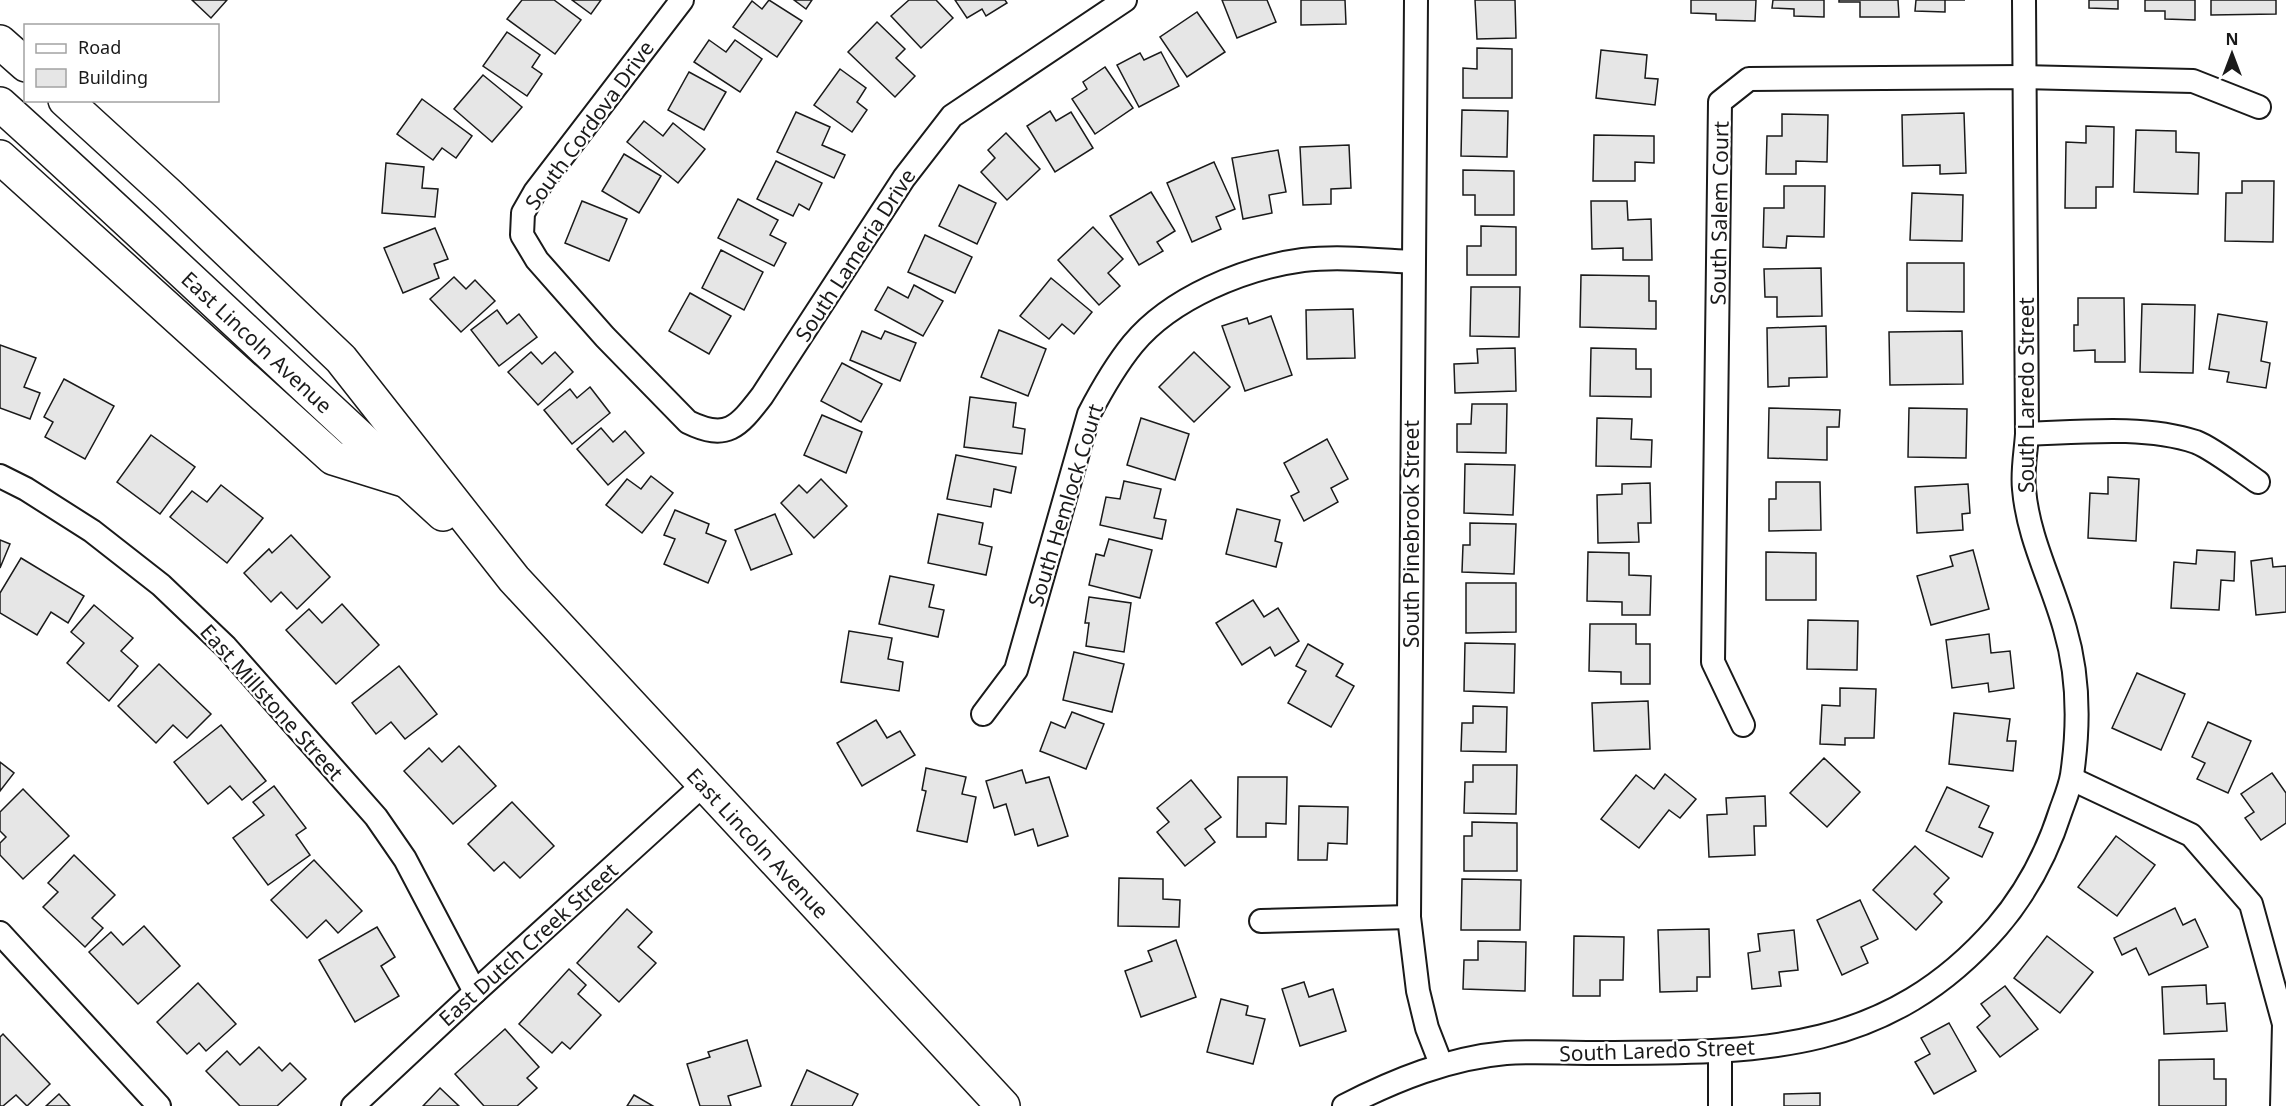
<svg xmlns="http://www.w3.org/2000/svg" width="2286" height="1106" font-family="'Noto Sans',sans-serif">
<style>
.building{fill:#e6e6e6;stroke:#1a1a1a;stroke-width:1.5}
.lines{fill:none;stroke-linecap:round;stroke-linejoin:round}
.street-casing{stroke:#1a1a1a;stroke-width:26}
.secondary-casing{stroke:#1a1a1a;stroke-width:36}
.primary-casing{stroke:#1a1a1a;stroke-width:36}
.street{stroke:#fff;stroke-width:22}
.secondary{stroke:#fff;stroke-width:33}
.primary{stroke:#fff;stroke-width:33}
.labels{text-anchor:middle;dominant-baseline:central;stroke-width:4.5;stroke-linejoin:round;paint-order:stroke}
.street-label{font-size:21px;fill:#1a1a1a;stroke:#fff}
</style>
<rect width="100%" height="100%" fill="#fff"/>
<g class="building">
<polygon points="192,0 227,0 211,18"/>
<polygon points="522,0 554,0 581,20 555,54 507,19"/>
<polygon points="572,0 601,0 591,14"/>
<polygon points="769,0 802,21 777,57 733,27 752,1 762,9"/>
<polygon points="794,0 812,0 806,9"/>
<polygon points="909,0 936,0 953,18 921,48 891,16"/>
<polygon points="955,0 1005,0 1007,3 986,16 982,9 967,18"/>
<polygon points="1222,0 1267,0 1276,22 1237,38"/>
<polygon points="1301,0 1345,0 1346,24 1301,25"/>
<polygon points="1475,0 1515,0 1516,38 1477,39"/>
<polygon points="1691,0 1756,0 1755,21 1716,20 1716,14 1691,13"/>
<polygon points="1773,0 1824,0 1824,17 1794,16 1794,9 1772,8"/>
<polygon points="1839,0 1898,0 1899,17 1860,17 1860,2 1839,2"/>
<polygon points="1916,0 1965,0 1945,0 1945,12 1915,11"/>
<polygon points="2089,0 2118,0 2118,9 2089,8"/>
<polygon points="2145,0 2195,0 2195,20 2165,19 2165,11 2145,11"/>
<polygon points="2211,0 2276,0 2276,14 2211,15"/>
<polygon points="1197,12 1225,52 1187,77 1160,37"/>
<polygon points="877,22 905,49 896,58 915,76 895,97 848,52"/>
<polygon points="507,32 540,55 532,67 542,74 527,96 483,66"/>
<polygon points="709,40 726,52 735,40 762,59 740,92 694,62"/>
<polygon points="1477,48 1512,49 1512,98 1463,98 1463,68 1477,69"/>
<polygon points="1601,50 1647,55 1645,78 1658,79 1655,105 1596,98"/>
<polygon points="1161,52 1179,86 1139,107 1117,65 1140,53 1144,60"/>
<polygon points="1105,67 1133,108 1095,134 1072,99 1087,89 1083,82"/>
<polygon points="840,69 866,88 857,102 867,110 852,132 814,105"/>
<polygon points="689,72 726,92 704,130 668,110"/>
<polygon points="483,75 522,107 492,142 454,109"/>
<polygon points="422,99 472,136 456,158 442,148 433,160 397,134"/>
<polygon points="1462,110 1508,111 1507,157 1461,156"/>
<polygon points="1050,111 1056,121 1071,112 1093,148 1055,172 1027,126"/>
<polygon points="796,112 830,127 822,145 845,155 834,178 777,152"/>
<polygon points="1964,113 1966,173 1940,174 1940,165 1903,166 1902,115"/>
<polygon points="1782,114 1828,115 1827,162 1796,161 1796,174 1766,174 1767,136 1782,136"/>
<polygon points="644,121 663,136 673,123 705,149 678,183 627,142"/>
<polygon points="2086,126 2114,127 2113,187 2096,187 2096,208 2065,208 2066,142 2086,143"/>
<polygon points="2136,130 2176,131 2176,152 2199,153 2198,194 2134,192"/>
<polygon points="1006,133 1040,169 1007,200 981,172 995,158 988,150"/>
<polygon points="1594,135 1654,136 1654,163 1635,162 1635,181 1593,181"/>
<polygon points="1349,145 1351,188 1331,189 1331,204 1303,205 1300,147"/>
<polygon points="1278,150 1286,192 1269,195 1272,213 1243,219 1232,158"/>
<polygon points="624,154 661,176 639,213 602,191"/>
<polygon points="776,161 822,183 809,210 799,204 793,216 757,199"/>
<polygon points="1214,162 1235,209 1216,217 1221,229 1192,242 1167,183"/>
<polygon points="386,163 424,167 422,188 438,189 435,217 382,213"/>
<polygon points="1463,170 1514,171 1514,215 1475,215 1475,195 1463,195"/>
<polygon points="2242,181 2274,181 2273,242 2225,241 2226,193 2242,193"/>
<polygon points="959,185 996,203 977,244 939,226"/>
<polygon points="1784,186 1825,186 1824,237 1787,236 1786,248 1763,247 1764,208 1784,208"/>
<polygon points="1151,192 1175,231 1157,242 1163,251 1139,265 1110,216"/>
<polygon points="1912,193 1963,195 1962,241 1910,240"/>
<polygon points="738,199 778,220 770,235 786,243 774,266 718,238"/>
<polygon points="582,201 627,219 609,261 565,243"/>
<polygon points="1591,201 1627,201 1628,220 1651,219 1652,260 1623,260 1623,248 1592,249"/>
<polygon points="1481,226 1516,227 1516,275 1467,275 1467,246 1481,246"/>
<polygon points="1093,227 1123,259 1108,273 1120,286 1099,305 1058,260"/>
<polygon points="435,228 448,259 434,264 439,278 403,293 384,248"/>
<polygon points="925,235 972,257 955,293 908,272"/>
<polygon points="721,250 763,272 744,310 702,288"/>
<polygon points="1907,263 1964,263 1964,312 1907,311"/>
<polygon points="1821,268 1822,316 1777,317 1777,297 1765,297 1764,269"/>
<polygon points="1581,275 1649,276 1649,301 1656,301 1656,329 1580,327"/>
<polygon points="454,277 466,289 475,280 495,301 461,332 430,299"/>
<polygon points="1051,278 1092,312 1074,334 1062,324 1049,339 1020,316"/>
<polygon points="914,285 943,301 923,336 875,310 888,287 908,298"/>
<polygon points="1471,287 1520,287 1519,337 1470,336"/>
<polygon points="690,293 731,316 709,354 669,331"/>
<polygon points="2078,298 2124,298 2125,362 2095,362 2095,350 2074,351 2074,325 2078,325"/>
<polygon points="2142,304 2195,305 2193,373 2140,372"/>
<polygon points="1353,309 1355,358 1307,359 1306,310"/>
<polygon points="497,310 507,324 519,314 537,337 499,366 471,330"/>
<polygon points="2218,314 2267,322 2261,361 2270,363 2266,388 2227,382 2229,372 2209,369"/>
<polygon points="1271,316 1292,375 1245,391 1222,326 1247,318 1249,324"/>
<polygon points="1826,326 1827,377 1789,378 1789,386 1768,387 1767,328"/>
<polygon points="999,330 1046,349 1028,396 981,377"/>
<polygon points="862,331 881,339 885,331 916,343 900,381 850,360"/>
<polygon points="1962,331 1963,384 1890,385 1889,332"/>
<polygon points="0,345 36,358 24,387 40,393 30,419 0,408"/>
<polygon points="1515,348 1516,391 1455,393 1454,364 1478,363 1477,349"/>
<polygon points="1591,348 1636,349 1636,369 1651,369 1651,397 1590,396"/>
<polygon points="531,352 542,364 555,352 573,372 538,405 508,372"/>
<polygon points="1194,352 1230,387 1194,422 1159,387"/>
<polygon points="842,363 882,384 861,422 821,401"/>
<polygon points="64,379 114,406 85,459 45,437 53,422 44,417"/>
<polygon points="590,387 610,413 572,444 544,410 570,389 577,398"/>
<polygon points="970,397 1016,403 1013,427 1025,429 1022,454 964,447"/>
<polygon points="1472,404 1507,404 1506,453 1457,452 1457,424 1471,424"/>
<polygon points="1769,408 1840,410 1839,427 1827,427 1827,460 1768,458"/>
<polygon points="1909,408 1967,409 1966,458 1908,457"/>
<polygon points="822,415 862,432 846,473 804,455"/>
<polygon points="1141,418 1189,434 1175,480 1127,465"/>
<polygon points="1597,418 1632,419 1631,439 1652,440 1651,467 1596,466"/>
<polygon points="601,428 613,442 625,431 644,453 608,485 577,449"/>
<polygon points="151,435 195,467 160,514 117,482"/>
<polygon points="1327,439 1348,479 1331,488 1338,502 1304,521 1291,496 1299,492 1284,463"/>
<polygon points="956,455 1016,467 1011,493 994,489 991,507 947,499"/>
<polygon points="1465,464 1515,465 1513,515 1464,513"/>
<polygon points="651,476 673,493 642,533 606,505 627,479 641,489"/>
<polygon points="2108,477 2139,479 2136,541 2088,538 2090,493 2108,494"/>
<polygon points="821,479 847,506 814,538 781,503 799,485 807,493"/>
<polygon points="1124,481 1161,489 1154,518 1166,520 1162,539 1100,525 1106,497 1120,499"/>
<polygon points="1776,482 1820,482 1821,530 1769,531 1769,499 1776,499"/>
<polygon points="1650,483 1651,523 1638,523 1639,542 1598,543 1597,495 1622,494 1622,484"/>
<polygon points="1968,484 1970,513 1962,514 1963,530 1917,533 1915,487"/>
<polygon points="221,485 263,518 227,563 170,517 192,491 207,502"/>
<polygon points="1237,509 1280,520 1275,541 1282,543 1276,567 1226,554"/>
<polygon points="675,510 709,524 706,533 726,541 708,583 664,564 675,539 664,535"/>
<polygon points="775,514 792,554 751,570 735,530"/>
<polygon points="938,514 983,523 979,544 992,547 986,575 928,563"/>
<polygon points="1470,523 1516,524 1514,574 1462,572 1463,545 1470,545"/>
<polygon points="291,535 330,577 297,609 281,592 271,602 244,573 269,549 272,553"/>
<polygon points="1109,539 1152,550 1140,598 1089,585 1096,554 1104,556"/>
<polygon points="0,540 10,544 0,568"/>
<polygon points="1973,550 1989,609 1931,625 1917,576 1953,566 1950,556"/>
<polygon points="2197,550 2235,552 2234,581 2221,580 2219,610 2171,608 2174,562 2196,564"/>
<polygon points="1588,552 1629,553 1629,575 1651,576 1650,615 1622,615 1622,602 1587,601"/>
<polygon points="1766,552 1816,553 1816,600 1766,600"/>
<polygon points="21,558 84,596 68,623 51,612 37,635 0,613 0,593"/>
<polygon points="2272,558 2273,567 2286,566 2286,612 2256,615 2251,561"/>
<polygon points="890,576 934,585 929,607 944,610 938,637 879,624"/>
<polygon points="1466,583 1516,583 1516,632 1466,633"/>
<polygon points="1089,597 1131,603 1124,652 1086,646 1089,623 1085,623"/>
<polygon points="1253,600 1264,617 1278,608 1299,641 1275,656 1270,647 1242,665 1216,623"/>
<polygon points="342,604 379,645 336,684 286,630 309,609 322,623"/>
<polygon points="94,605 133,638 121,651 138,666 109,701 67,663 84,643 71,632"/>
<polygon points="1808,620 1858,621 1857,670 1807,669"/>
<polygon points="1590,624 1636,624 1636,644 1650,644 1650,684 1621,684 1621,672 1589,671"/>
<polygon points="849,631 892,638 888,659 903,662 899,691 841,682"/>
<polygon points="1989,634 1991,653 2010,651 2014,688 1989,692 1988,683 1952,688 1946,640"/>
<polygon points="1465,643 1515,644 1514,693 1464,691"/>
<polygon points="1308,644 1343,664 1336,676 1354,686 1331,727 1288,703 1306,671 1296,666"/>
<polygon points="1074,652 1124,664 1112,712 1063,700"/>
<polygon points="159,664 211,714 187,738 173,725 156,743 118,706"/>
<polygon points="399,666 437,714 405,739 391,722 376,734 352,703"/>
<polygon points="2137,673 2185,694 2161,750 2112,728"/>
<polygon points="1840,688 1876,689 1874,738 1845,738 1845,745 1820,744 1822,705 1840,706"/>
<polygon points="1648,701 1650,749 1594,751 1592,703"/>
<polygon points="1473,706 1507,707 1506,752 1461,751 1462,723 1473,723"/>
<polygon points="1072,712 1104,724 1086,769 1040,751 1051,722 1065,728"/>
<polygon points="1954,713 2010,719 2007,741 2016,741 2013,771 1949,764"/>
<polygon points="876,720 887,738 900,731 915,755 862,786 837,743"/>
<polygon points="2208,722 2251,741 2228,793 2197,779 2205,763 2192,757"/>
<polygon points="221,725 266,781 242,800 230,786 208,804 174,762"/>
<polygon points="459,746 496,786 453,824 404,771 429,748 442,762"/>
<polygon points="1824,758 1860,792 1827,827 1790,793"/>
<polygon points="0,762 14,773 0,791"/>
<polygon points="1473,765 1517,765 1516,814 1464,813 1465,782 1473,782"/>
<polygon points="926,768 966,777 962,794 976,797 967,842 917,831 926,791 922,790"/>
<polygon points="1022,770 1026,783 1049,777 1068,836 1038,846 1033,829 1015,835 1006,804 994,808 986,781"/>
<polygon points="2272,773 2286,793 2286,823 2261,840 2245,818 2254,812 2241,794"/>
<polygon points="1665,774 1696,799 1680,818 1669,810 1639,848 1601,819 1636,775 1654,789"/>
<polygon points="1238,777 1287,777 1286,824 1266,823 1266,837 1237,837"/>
<polygon points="1191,780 1221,817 1205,829 1215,842 1185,866 1157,832 1169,822 1157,808"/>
<polygon points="274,786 306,828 296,835 310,855 268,885 233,838 264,815 253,802"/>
<polygon points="1947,787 1989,806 1979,827 1993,833 1982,857 1926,831"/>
<polygon points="23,789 69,836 23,879 0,855 0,843 6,837 0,831 0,812"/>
<polygon points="1765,796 1766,826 1754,826 1755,855 1709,857 1707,815 1727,814 1726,798"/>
<polygon points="512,802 554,846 520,878 504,862 494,871 468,844"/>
<polygon points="1299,806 1348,807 1347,844 1328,843 1327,860 1298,860"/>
<polygon points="1472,822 1517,823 1517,871 1464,871 1464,836 1472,836"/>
<polygon points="2116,836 2155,865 2117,916 2078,887"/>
<polygon points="1915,846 1949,878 1934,894 1942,902 1916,930 1873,890"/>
<polygon points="74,855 115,895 92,918 103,928 85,947 43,907 58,892 48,883"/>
<polygon points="314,860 362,911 338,933 326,920 307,938 271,900"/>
<polygon points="1119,878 1163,879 1163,899 1180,900 1179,927 1118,926"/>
<polygon points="1462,879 1521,880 1520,930 1461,930"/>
<polygon points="1860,900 1878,939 1861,947 1868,963 1842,975 1817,920"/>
<polygon points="2175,908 2183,925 2195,919 2208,947 2149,975 2136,948 2122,955 2114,938"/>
<polygon points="627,909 652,932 638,947 656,963 619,1002 577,963"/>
<polygon points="144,926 180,966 138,1004 89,952 111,932 123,945"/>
<polygon points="377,927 395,957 381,966 399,996 355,1022 319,960"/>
<polygon points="1709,929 1710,977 1697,977 1697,991 1660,992 1658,930"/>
<polygon points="1794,930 1798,970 1779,972 1781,986 1752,989 1748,953 1760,951 1758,934"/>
<polygon points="1574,936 1624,937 1623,980 1600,980 1600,996 1573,996"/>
<polygon points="2047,936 2093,972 2060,1013 2014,978"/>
<polygon points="1176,940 1196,997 1141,1017 1125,971 1152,961 1148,951"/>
<polygon points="1478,941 1526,942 1525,991 1463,989 1464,960 1478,960"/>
<polygon points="569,969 586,985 578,994 601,1015 570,1049 562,1042 552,1053 519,1024"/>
<polygon points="1304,982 1309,997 1333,989 1346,1031 1300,1046 1282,989"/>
<polygon points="198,983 236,1024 206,1051 199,1043 187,1054 157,1022"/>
<polygon points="2206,985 2207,1004 2225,1003 2227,1031 2164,1034 2162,987"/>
<polygon points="2005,986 2038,1029 2000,1057 1977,1027 1990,1016 1981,1004"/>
<polygon points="1221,999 1248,1006 1246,1015 1265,1019 1253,1064 1207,1052"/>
<polygon points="1949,1023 1976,1071 1934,1094 1915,1062 1930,1054 1921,1038"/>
<polygon points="505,1029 539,1067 527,1078 537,1088 517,1106 484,1106 455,1074"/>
<polygon points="3,1034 50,1084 27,1106 16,1095 3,1106 0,1106 0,1037"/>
<polygon points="747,1040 761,1086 728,1096 731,1106 700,1106 687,1064 710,1057 708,1052"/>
<polygon points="259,1047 282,1071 290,1063 306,1079 277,1106 240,1106 206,1071 227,1051 240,1065"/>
<polygon points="2214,1059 2214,1079 2226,1079 2226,1106 2159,1106 2159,1060"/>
<polygon points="807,1070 858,1094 852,1106 791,1106"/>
<polygon points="440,1088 459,1106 423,1106"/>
<polygon points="1820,1093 1820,1106 1784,1106 1784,1094"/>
<polygon points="59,1094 70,1106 46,1106"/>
<polygon points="634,1095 653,1106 627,1106"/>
</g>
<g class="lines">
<defs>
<g id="street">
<path d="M682 0 535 192 523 213 522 235 537 260 605 337 688 422C727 441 738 427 762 396L904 178 952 116 1125 0"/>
<polyline points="1416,0 1409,917 1418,991 1427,1028 1441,1064"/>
<path d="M2027 434C2080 432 2145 425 2196 442 2212 448 2242 471 2258 482"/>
<polyline points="0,476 26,489 92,531 161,585 226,647 376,817 405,859 475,992"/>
<path d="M983 714 1016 670 1089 414C1102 389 1115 366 1133 344 1171 298 1244 268 1303 260 1339 256 1376 260 1413 262"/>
<polyline points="1743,725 1713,662 1720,102 1749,79 2024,77 2193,81 2259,107"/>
<polyline points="2072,779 2191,835 2251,904 2284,1024 2282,1106"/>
<polyline points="1261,921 1409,917"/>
<polyline points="0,933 159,1106"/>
<polyline points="353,1106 475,992 704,784"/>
<path d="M1344 1106C1395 1080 1449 1058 1506 1053 1534 1051 1564 1053 1592 1053 1751 1052 1883 1058 1997 927 2027 892 2047 854 2061 810 2065 799 2070 787 2072 775 2079 727 2079 676 2065 629 2052 582 2028 538 2024 489 2022 471 2026 451 2027 434L2024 0"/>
<polyline points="1720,1106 1720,1052"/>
</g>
<polyline id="secondary" points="0,157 333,458 407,481"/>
<g id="primary">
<polyline points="0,42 26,65"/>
<polyline points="65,100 169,195 341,359 514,579 1003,1106"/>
<path d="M0 104C150 239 295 379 443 514"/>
</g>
</defs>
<use href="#street" class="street-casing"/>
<use href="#secondary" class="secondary-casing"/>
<use href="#primary" class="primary-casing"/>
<use href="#street" class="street"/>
<use href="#secondary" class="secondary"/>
<use href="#primary" class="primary"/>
</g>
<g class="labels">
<g class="street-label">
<text transform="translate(589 125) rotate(-54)">South Cordova Drive</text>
<text transform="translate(1719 213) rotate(-89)">South Salem Court</text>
<text transform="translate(855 255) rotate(-57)">South Lameria Drive</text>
<text transform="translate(257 342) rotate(43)">East Lincoln Avenue</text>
<text transform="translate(2026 395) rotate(-90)">South Laredo Street</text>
<text transform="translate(1065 505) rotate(-73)">South Hemlock Court</text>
<text transform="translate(1411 534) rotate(-90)">South Pinebrook Street</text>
<text transform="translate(272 702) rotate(48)">East Millstone Street</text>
<text transform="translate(758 843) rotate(47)">East Lincoln Avenue</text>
<text transform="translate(528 944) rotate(-42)">East Dutch Creek Street</text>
<text transform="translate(1657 1050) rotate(-2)">South Laredo Street</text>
</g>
</g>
<rect x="24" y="24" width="195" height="78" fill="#ffffff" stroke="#a3a3a3" stroke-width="1.5"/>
<rect x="36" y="44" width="30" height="9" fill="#ffffff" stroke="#a3a3a3" stroke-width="1.5"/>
<text x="78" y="54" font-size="18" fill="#1a1a1a">Road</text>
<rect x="36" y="69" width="30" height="18" fill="#e6e6e6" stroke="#a3a3a3" stroke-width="1.5"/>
<text x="78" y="84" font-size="18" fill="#1a1a1a">Building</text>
<g transform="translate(2232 54)" stroke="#ffffff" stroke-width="4.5" paint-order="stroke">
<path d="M0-4.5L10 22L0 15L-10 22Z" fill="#1a1a1a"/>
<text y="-9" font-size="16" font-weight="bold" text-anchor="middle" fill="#1a1a1a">N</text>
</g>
</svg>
